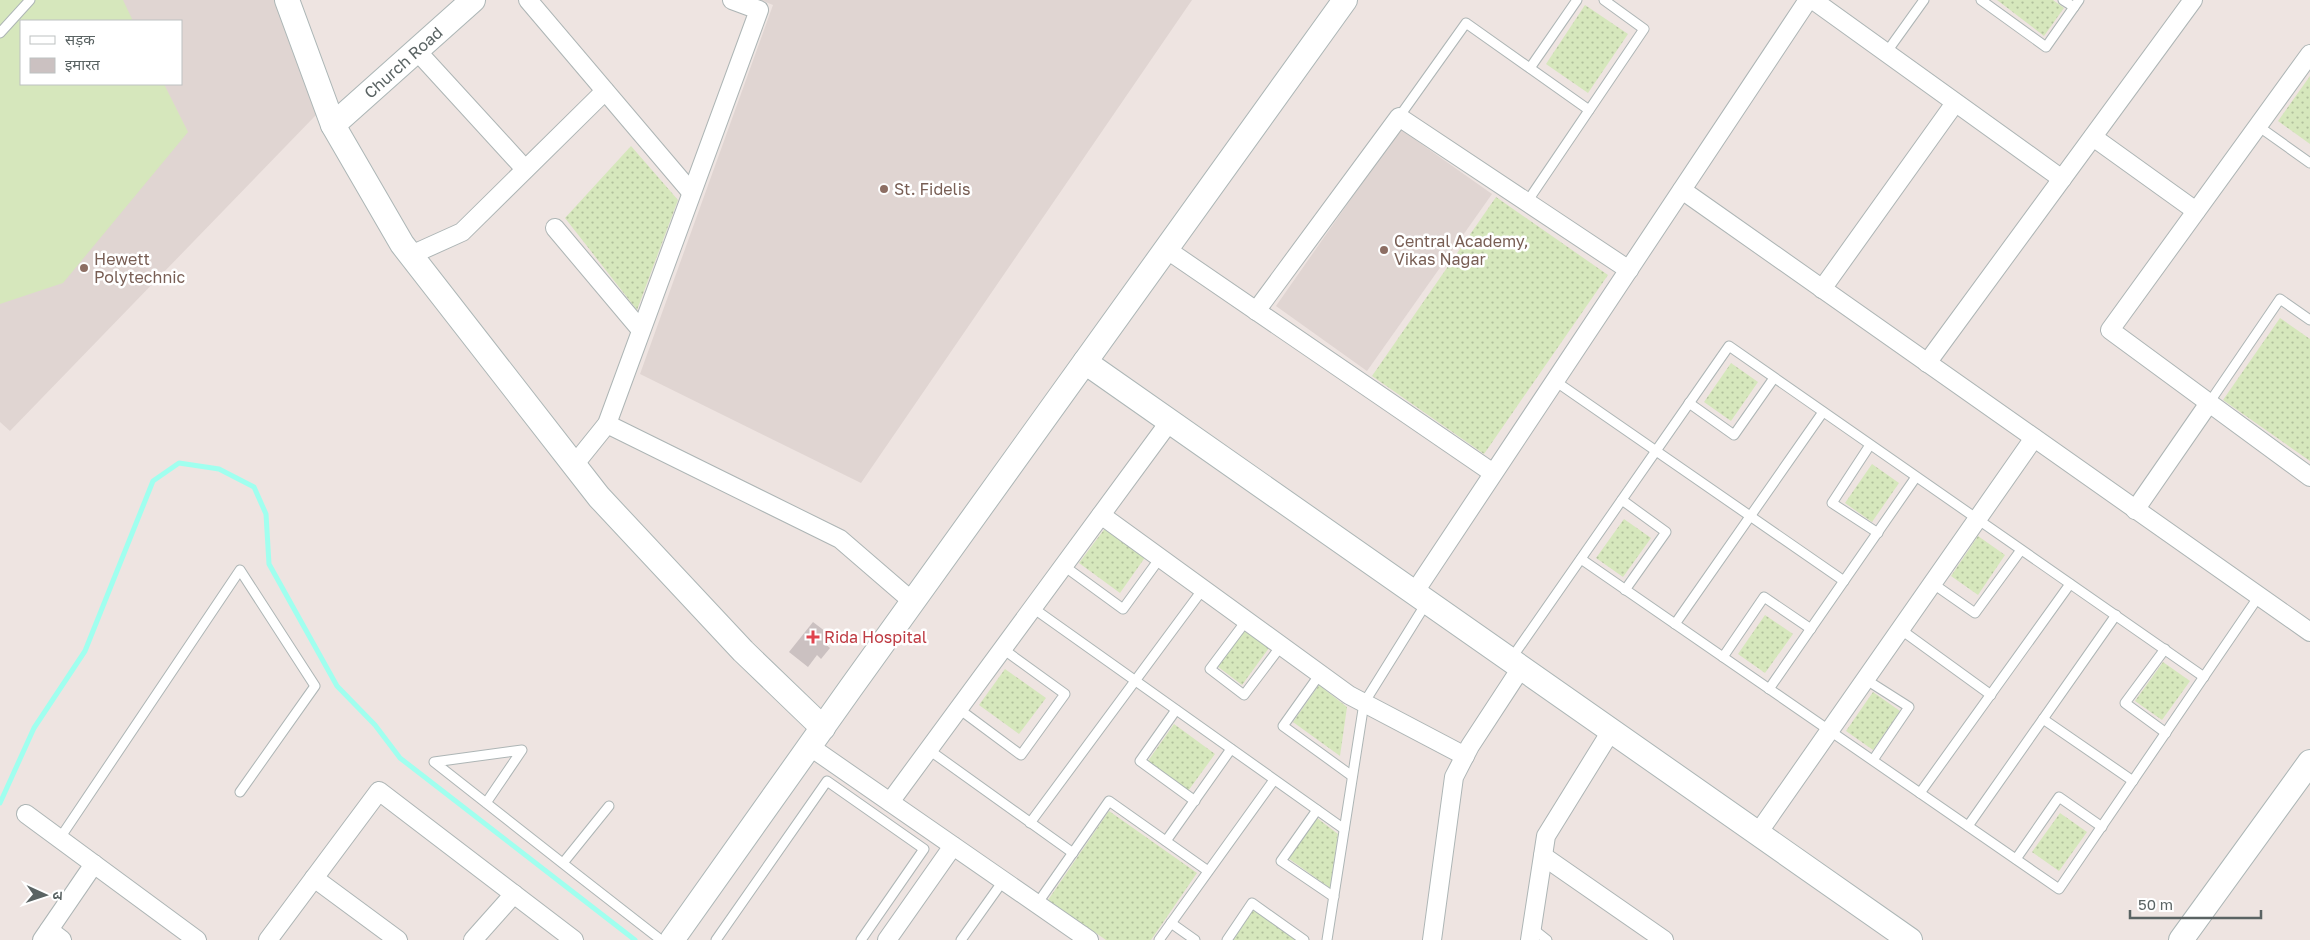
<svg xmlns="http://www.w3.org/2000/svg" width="2310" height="940" font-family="'Golos Text','Noto Sans Devanagari',sans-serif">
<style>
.education{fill:#e0d5d2;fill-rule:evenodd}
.grass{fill:url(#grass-dots)}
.garden{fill:#d6e7bc}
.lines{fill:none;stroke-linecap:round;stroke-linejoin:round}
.stream{stroke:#a0ffef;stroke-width:5}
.building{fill:#cbc1c1}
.lane-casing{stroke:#adb5b5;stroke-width:11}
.street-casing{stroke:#adb5b5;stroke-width:20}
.secondary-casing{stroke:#acb6b6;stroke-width:26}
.lane{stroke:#fff;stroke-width:9}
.street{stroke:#fff;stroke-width:18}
.secondary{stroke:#fff;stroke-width:24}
.education-dot{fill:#8d6e63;stroke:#fff;stroke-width:2}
.health-dot{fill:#e0444e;stroke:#fff;stroke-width:2}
.labels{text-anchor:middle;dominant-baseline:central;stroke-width:5;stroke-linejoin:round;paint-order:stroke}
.street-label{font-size:16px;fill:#5a6363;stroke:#fff}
.education-label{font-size:16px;fill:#785e54;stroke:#fff;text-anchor:start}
.health-label{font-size:16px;fill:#be3a42;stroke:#fff;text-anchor:start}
</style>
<defs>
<pattern id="grass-dots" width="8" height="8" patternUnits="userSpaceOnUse" patternTransform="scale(1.25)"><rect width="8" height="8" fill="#d6e7bc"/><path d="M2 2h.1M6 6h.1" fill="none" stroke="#b1bf9c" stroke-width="1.8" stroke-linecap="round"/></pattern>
</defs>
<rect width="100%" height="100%" fill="#eee4e1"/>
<g class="education">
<path d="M0 0H278L316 115 10 431 0 422ZM21 21H181V84H21Z"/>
<polygon points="761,0 1192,0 861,483 640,374 773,5"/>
<polygon points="1400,129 1492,194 1367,371 1276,306"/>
</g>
<g class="grass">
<polygon points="1997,0 2053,0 2064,8 2044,36"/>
<polygon points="1585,5 1628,34 1588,93 1546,64"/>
<polygon points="2310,76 2310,144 2278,121"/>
<polygon points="631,146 678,200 637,310 565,218"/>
<polygon points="1496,197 1608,275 1484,454 1372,376"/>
<polygon points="2280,318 2310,339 2310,461 2223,400"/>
<polygon points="1731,363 1758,382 1731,421 1704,402"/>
<polygon points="1872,464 1899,483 1872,522 1845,503"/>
<polygon points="1624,519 1651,538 1623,577 1596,558"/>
<polygon points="1106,527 1146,556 1120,593 1079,563"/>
<polygon points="1978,536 2005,555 1978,595 1951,576"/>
<polygon points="1765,615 1793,634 1765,673 1738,654"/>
<polygon points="1244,630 1269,648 1242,685 1217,666"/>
<polygon points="2163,662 2190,681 2162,720 2135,701"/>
<polygon points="1005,669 1046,698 1019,734 979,705"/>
<polygon points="1319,685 1347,707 1340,756 1293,722"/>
<polygon points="1873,692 1900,711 1873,750 1846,731"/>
<polygon points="1174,724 1215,754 1188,791 1148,761"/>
<polygon points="1109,811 1197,873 1151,940 1106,940 1048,900"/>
<polygon points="2060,813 2087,832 2059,871 2032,852"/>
<polygon points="1317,818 1338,834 1330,888 1288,858"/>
<polygon points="1254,909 1295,940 1233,940"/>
</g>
<polygon class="garden" points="0,0 123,0 133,21 21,21 21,84 164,84 188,132 63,283 0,304"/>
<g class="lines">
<polyline class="stream" points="0,803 34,728 85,651 153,481 179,463 219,469 254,487 266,514 269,564 337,686 375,725 400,758 635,940"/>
</g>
<polygon class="building" points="813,622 830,635 824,643 830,648 821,659 817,655 808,667 789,652"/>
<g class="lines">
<defs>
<g id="lane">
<polyline points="1981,0 2046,47 2079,0"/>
<polyline points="2063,0 2074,7"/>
<polyline points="0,33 30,0"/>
<polyline points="1886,53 1924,0"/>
<polyline points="1530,68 1577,0"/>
<polyline points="1399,117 1466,23 1589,110"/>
<polyline points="2258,126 2310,163"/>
<polyline points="1527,202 1644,29 1604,0"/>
<polyline points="1555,381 1844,581"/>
<polyline points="1689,403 1734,435 1774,378"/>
<polyline points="2209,403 2280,299 2310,320"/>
<polyline points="1870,445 1832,503 1878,533"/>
<polyline points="1622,500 1666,532 1625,590"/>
<polyline points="1581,559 2059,889 2259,596"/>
<polyline points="1064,566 1123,609 1160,558"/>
<polyline points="1932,583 1975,613 2021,550"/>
<polyline points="1033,608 1344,829"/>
<polyline points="1246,621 1210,669 1244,695 1281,646"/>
<polyline points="1675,624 1823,412"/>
<polyline points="1900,629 1991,695"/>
<polyline points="2165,649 2125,703 2166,733"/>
<polyline points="1723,657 1764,597 1811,629"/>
<polyline points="1511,659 1729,346 2204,677"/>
<polyline points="1320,674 1283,726 1352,776"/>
<polyline points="1865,679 1909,707 1873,760"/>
<polyline points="1769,689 1916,477"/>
<polyline points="959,709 1021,755 1065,694 1003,649"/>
<polyline points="1176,710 1140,761 1195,801"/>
<polyline points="2043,719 2133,781"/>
<polyline points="929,750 1073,853"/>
<polyline points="1920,793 2070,584"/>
<path d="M486 803 522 750 434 762C510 822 585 881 661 940"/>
<polyline points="1317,810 1281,861 1334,897"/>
<polyline points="1030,823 1203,589"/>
<polyline points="1968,826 2116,615"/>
<polyline points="60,838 240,570 315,686 240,792"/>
<polyline points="1166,841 1231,749"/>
<polyline points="2016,859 2059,797 2102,827"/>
<polyline points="563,863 609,806"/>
<polyline points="1037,904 1109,801 1208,871"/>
<polyline points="1171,923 1195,940"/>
<polyline points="1532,928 1547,940"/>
<polyline points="716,940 827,781 924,849 861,940"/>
<polyline points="961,940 1003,881"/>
<polyline points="1159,940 1274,780"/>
<polyline points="1227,940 1252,903 1304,940"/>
<polyline points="1327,940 1364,703 1427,602"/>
</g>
<g id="street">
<polyline points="528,0 691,192"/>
<polyline points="1813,0 2062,179"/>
<polyline points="417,51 525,169"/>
<polyline points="2310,54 2110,330 2310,477"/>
<polyline points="2093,137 2196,211"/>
<polyline points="1682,190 2310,632"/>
<polyline points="555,228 640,329"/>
<polyline points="1166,249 1493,473"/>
<polyline points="411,255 462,232 605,91"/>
<polyline points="1822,289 1955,103"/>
<polyline points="1256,311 1399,117 1629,270"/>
<polyline points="1927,363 2193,0"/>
<polyline points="607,424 840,539 913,602"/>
<polyline points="574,465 607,424 759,10 732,0"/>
<polyline points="2135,510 2209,403"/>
<polyline points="1101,515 1349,695 1465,756"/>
<polyline points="1414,593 1808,0"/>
<polyline points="809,746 1089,940"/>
<polyline points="890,802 1170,421"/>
<polyline points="26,814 197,940"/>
<polyline points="1758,833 2034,438"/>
<polyline points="1543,856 1664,940"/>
<polyline points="314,878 398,940"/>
<polyline points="49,930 62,940"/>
<polyline points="42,940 94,864"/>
<polyline points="268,940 379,791 574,940"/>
<polyline points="473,940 514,894"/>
<polyline points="887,940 953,846"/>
<polyline points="1432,940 1454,777 1470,746 1521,668"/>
<polyline points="1530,940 1546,836 1611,731"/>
</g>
<g id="secondary">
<polyline points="287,0 333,125 402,244 599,497 743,651 823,728"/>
<path id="s1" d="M333 125 473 0"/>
<polyline points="1085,362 1910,940"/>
<polyline points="672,940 850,689 1345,0"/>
<polyline points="2181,940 2310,762"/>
</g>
</defs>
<use href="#lane" class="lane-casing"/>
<use href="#street" class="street-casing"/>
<use href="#secondary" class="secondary-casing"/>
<use href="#lane" class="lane"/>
<use href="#street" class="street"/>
<use href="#secondary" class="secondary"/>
</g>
<g class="education-dot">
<circle cx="884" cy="189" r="5"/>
<circle cx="1384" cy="250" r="5"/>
<circle cx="84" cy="268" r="5"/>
</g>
<path class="health-dot" d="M810.5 629.5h5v5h5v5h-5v5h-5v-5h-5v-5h5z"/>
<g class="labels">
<g class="street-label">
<text stroke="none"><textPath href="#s1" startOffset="94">Church Road</textPath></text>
</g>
<g class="education-label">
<text x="894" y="189">St. Fidelis</text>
<text x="1394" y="241">Central Academy,<tspan x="1394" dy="18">Vikas Nagar</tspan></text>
<text x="94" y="259">Hewett<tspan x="94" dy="18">Polytechnic</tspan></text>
</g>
<g class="health-label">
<text x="824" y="637">Rida Hospital</text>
</g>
</g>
<rect x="20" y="20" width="162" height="65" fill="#ffffff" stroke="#bdc1c1"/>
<rect x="30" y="36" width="25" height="8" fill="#ffffff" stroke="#bdc1c1"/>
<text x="65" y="45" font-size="15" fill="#5a6363">सड़क</text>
<rect x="30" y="58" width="25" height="15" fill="#cbc1c1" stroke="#bdc1c1"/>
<text x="65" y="70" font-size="15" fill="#5a6363">इमारत</text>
<g transform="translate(45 895) rotate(93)" stroke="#ffffff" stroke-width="4" paint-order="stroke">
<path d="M0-4L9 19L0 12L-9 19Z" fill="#5a6363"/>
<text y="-8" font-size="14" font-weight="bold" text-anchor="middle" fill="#5a6363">उ</text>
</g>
<path d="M2130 910v8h131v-8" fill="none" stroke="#5a6363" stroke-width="2.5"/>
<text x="2138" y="910" font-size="15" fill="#5a6363" stroke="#ffffff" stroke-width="4" paint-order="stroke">50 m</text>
</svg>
